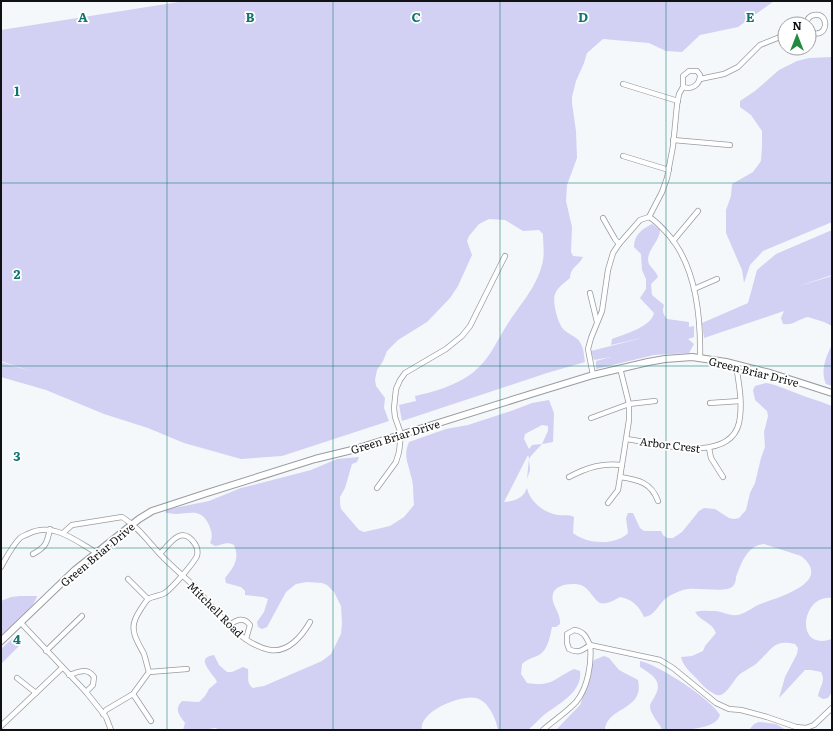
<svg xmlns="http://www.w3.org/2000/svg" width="833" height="731" font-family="Literata,serif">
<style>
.green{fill:#d2d0f3;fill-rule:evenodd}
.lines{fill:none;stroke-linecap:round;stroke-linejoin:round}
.street-casing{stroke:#999ca0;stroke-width:6}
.secondary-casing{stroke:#999ca0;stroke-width:8}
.street{stroke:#fff;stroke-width:4.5}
.secondary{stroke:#fff;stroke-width:6}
.grid{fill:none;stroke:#0f766e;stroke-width:1;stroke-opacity:0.55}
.labels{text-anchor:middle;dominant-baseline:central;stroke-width:3.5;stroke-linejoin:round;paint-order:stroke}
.street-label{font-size:11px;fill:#101112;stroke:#fff}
.grid-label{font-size:13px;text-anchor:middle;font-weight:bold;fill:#0f766e;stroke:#fff;stroke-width:3.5;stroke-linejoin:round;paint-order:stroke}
</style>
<rect width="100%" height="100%" fill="#f4f8fb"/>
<g class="green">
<path d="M185 1H774L738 27 700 35 682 52 666 51 649 43 603 39 587 53 584 63 576 81 572 97V103L576 131 577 158 567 185 566 201 572 227 571 252 573 256 583 257C579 266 570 267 570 278 564 283 558 287 555 294 552 302 558 324 564 330 571 336 577 336 581 344 584 349 584 357 585 362L547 373 402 421 399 405 416 401 415 396C434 392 456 385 471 374 489 361 496 342 507 325 520 304 535 290 542 265 545 255 543 244 543 234L539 230 523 231 505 220 489 219 479 224 469 236 467 241 472 255 458 286 450 298 427 322 398 340 387 351 383 361 377 370 375 380 376 386 385 398 384 408 389 421 282 456 241 459 184 443 148 428 104 414 46 390 1 377V362L33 372 1 361V30Z"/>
<polygon points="832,57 832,222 763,251 750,265 744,283 742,270 726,233 726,210 731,196 732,184 753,172 761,161 762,146 762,131 751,115 740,107 740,101 755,91 779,70 797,61 809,58"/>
<path d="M652 224 660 230C660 242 644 252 649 264 652 269 656 271 658 277L651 284 652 295 664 305C662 311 663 314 667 319L689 322V327L694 326V337L688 339 694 344 689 353 654 355 596 369V361L611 357 594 360 591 351 646 337 611 345 612 339C625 334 651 327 654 313L640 298 646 289V279L642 270 641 254 634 247C634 235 642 229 652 224Z"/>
<path d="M832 230V275L796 287 832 276V326L824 322 808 317C798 319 793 326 783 324L781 318 784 311 704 338 702 323 748 303 757 270 776 254Z"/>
<path d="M832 345V386L826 384C820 371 826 356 832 345Z"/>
<path d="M766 383C777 385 785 389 796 393 808 398 820 401 832 406V598C802 593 793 652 832 639V692L828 698 823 699 818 696C820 686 826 681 821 672L811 670H805L779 698 785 677 797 654 798 648 795 644C774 639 772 649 759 661 753 668 743 670 737 677 732 683 725 697 717 695 709 692 702 685 697 679 691 673 683 666 681 657L692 656 703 651 705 646 716 633C712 622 700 621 695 612 702 610 709 611 716 611 723 612 730 616 738 615 747 613 754 606 763 603 782 596 833 581 801 556L764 544C747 545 741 564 736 577 736 580 735 584 733 586 727 594 695 586 683 590 677 592 668 596 664 600 657 607 654 616 644 617 639 606 632 599 620 597 614 600 607 605 600 603 595 601 590 590 583 586 575 582 555 584 553 594 550 604 561 612 560 624L556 627H552C550 636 548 650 539 655 533 658 527 659 522 664L521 674 527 683C553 687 553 679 574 669L580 671C583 692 558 704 544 715 539 719 534 725 528 730H498C496 718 488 701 476 698 461 694 418 712 422 730H221L215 728 202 730H183L185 723C179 715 174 709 182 701L199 702 205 696 209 689 217 682C214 674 193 658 214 655L219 665 227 672H232L243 667 248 669C249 677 246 683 253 688L264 686 322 661 331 654 341 634 342 623 341 606 334 592 327 585 322 583 307 582 296 584 286 592 267 627 262 629 258 627 257 622 264 612 268 599 263 597 245 595V591L241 587 226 583 225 578C234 567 240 559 234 545 227 541 223 545 215 546L210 543C213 537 212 532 209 525 199 503 183 519 165 512L169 509 209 501 241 488 311 470 337 459 359 457 357 462 352 464 345 488 340 497V504L341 509 359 530 364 532 390 526 404 517 414 505C413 495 414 485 411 476 408 462 403 456 409 442L446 429 468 425 511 411 532 403 549 400 554 413 553 442 542 444 531 456 529 459 530 470 527 479 529 458 528 455 504 502C514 501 523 499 527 488 530 502 544 513 558 515 564 516 568 514 574 517L573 533C586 544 616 546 628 533L626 518 628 513H633L640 528 644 531H661L663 535 667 538H673L682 532 699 511 704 508 715 509 729 518 734 519 739 518 746 510 750 493 755 483 761 458 765 447 764 432 768 416 767 411 755 400 753 390 755 386ZM542 425 548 426V431L542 444 532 445 529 449 524 439 525 434Z"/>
<path d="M20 596H37C34 609 11 627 1 636V601L11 597Z"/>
<polygon points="13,638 21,640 21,644 1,664 1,649"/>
<path d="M604 656 609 658 619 670 638 680C645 711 607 706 605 730H556L580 705 591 675 592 665 594 660Z"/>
<path d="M640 661C659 665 711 699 720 715 716 731 678 730 662 730 659 722 651 716 650 707 650 703 653 700 655 696 664 681 651 674 640 667Z"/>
<polygon points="759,722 776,724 786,730 749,730 754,724"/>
</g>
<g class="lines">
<defs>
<g id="street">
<path d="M806 24C807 19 809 16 814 15 831 12 828 42 809 31"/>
<polyline points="700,79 724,74 738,67 760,45 785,35"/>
<polyline points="623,84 678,101"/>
<polyline points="673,140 730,145"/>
<polyline points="623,156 669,170"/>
<path d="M649 217 662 192 667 178 673 146 677 105 679 94 683 87V76L689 71H697L700 75C700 85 692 90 683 87"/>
<polyline points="603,218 615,239 619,244"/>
<polyline points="673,241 698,211"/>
<polyline points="694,289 717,279"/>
<polyline points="590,293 597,322"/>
<path d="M593 375 588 349 591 338 602 311 608 270 613 253 619 244 640 220 649 217C655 220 660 226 665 231 696 263 701 315 700 358"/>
<polyline points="710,403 740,401"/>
<polyline points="591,418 629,404 655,401"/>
<path d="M627 439C655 443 729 465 739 423 743 404 739 384 736 365"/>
<polyline points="709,448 711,458 723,477"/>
<path d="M569 477C588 467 602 463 622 465"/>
<path d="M620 477C638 480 651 482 658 501"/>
<polyline points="377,488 396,462 399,452 401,434 395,417 394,408 396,389 400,380 405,373 446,349 462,336 470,326 505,256"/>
<polyline points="608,503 618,490 629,420 629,404 620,368"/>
<path d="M63 533 72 525 122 517C137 526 147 540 159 553 169 564 181 574 192 584 213 606 238 644 270 650 288 653 302 636 310 622"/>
<path d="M33 554C46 547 47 543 50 529"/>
<path d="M1 567C6 558 12 546 20 538 22 536 26 535 28 534 53 521 76 541 97 553"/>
<polyline points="128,579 148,599"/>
<polyline points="21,623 86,692 106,717 111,730"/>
<path d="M230 625C237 619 244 617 250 625L246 639"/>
<path d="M574 630C584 631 586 637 590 645 583 650 578 654 569 649L567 643V634Z"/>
<polyline points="46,651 82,616"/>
<path d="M149 672C147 666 146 660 144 654 139 644 130 632 135 620 136 616 145 602 148 599 153 596 160 596 165 593 173 587 193 564 197 556 198 552 197 547 195 544 182 524 170 543 160 554"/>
<path d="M69 675C79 672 87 667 94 677L93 685 86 692"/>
<polyline points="17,678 36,693"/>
<polyline points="133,694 151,721"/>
<polyline points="103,714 106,710 133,694 149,672 187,669"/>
<polyline points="1,726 62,668"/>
<path d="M543 730C553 721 567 712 576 702 588 688 592 662 590 645L660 660 673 668 716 703 729 709 741 710 767 717 796 727 806 728 814 725 832 708"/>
</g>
<polyline id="secondary" points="1,641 75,570 139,519 152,511 207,493 315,459 352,450 531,394 593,375 648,362 665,359 692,357 726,362 770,373 832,393"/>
</defs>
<use href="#street" class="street-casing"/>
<use href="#secondary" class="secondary-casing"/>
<use href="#street" class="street"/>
<use href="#secondary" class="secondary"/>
</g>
<path class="grid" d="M167 1V730M333 1V730M500 1V730M666 1V730M1 183H832M1 366H832M1 548H832"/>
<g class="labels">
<g class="street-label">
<text transform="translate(754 371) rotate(14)">Green Briar Drive</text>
<text transform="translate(395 436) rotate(-17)">Green Briar Drive</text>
<text transform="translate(670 444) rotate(7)">Arbor Crest</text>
<text transform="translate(97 554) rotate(-40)">Green Briar Drive</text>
<text transform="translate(216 609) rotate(45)">Mitchell Road</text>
</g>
</g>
<g class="grid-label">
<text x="83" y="22">A</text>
<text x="250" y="22">B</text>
<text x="416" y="22">C</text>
<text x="583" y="22">D</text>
<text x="750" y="22">E</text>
<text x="17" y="96">1</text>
<text x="17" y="279">2</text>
<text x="17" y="461">3</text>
<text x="17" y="644">4</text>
</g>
<rect width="833" height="731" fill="none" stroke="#101112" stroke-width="4"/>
<g transform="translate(797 36)"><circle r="19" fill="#ffffff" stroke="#9fa0a0"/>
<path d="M0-3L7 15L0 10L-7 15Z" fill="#238a3f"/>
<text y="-6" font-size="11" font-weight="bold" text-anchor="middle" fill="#101112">N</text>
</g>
</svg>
